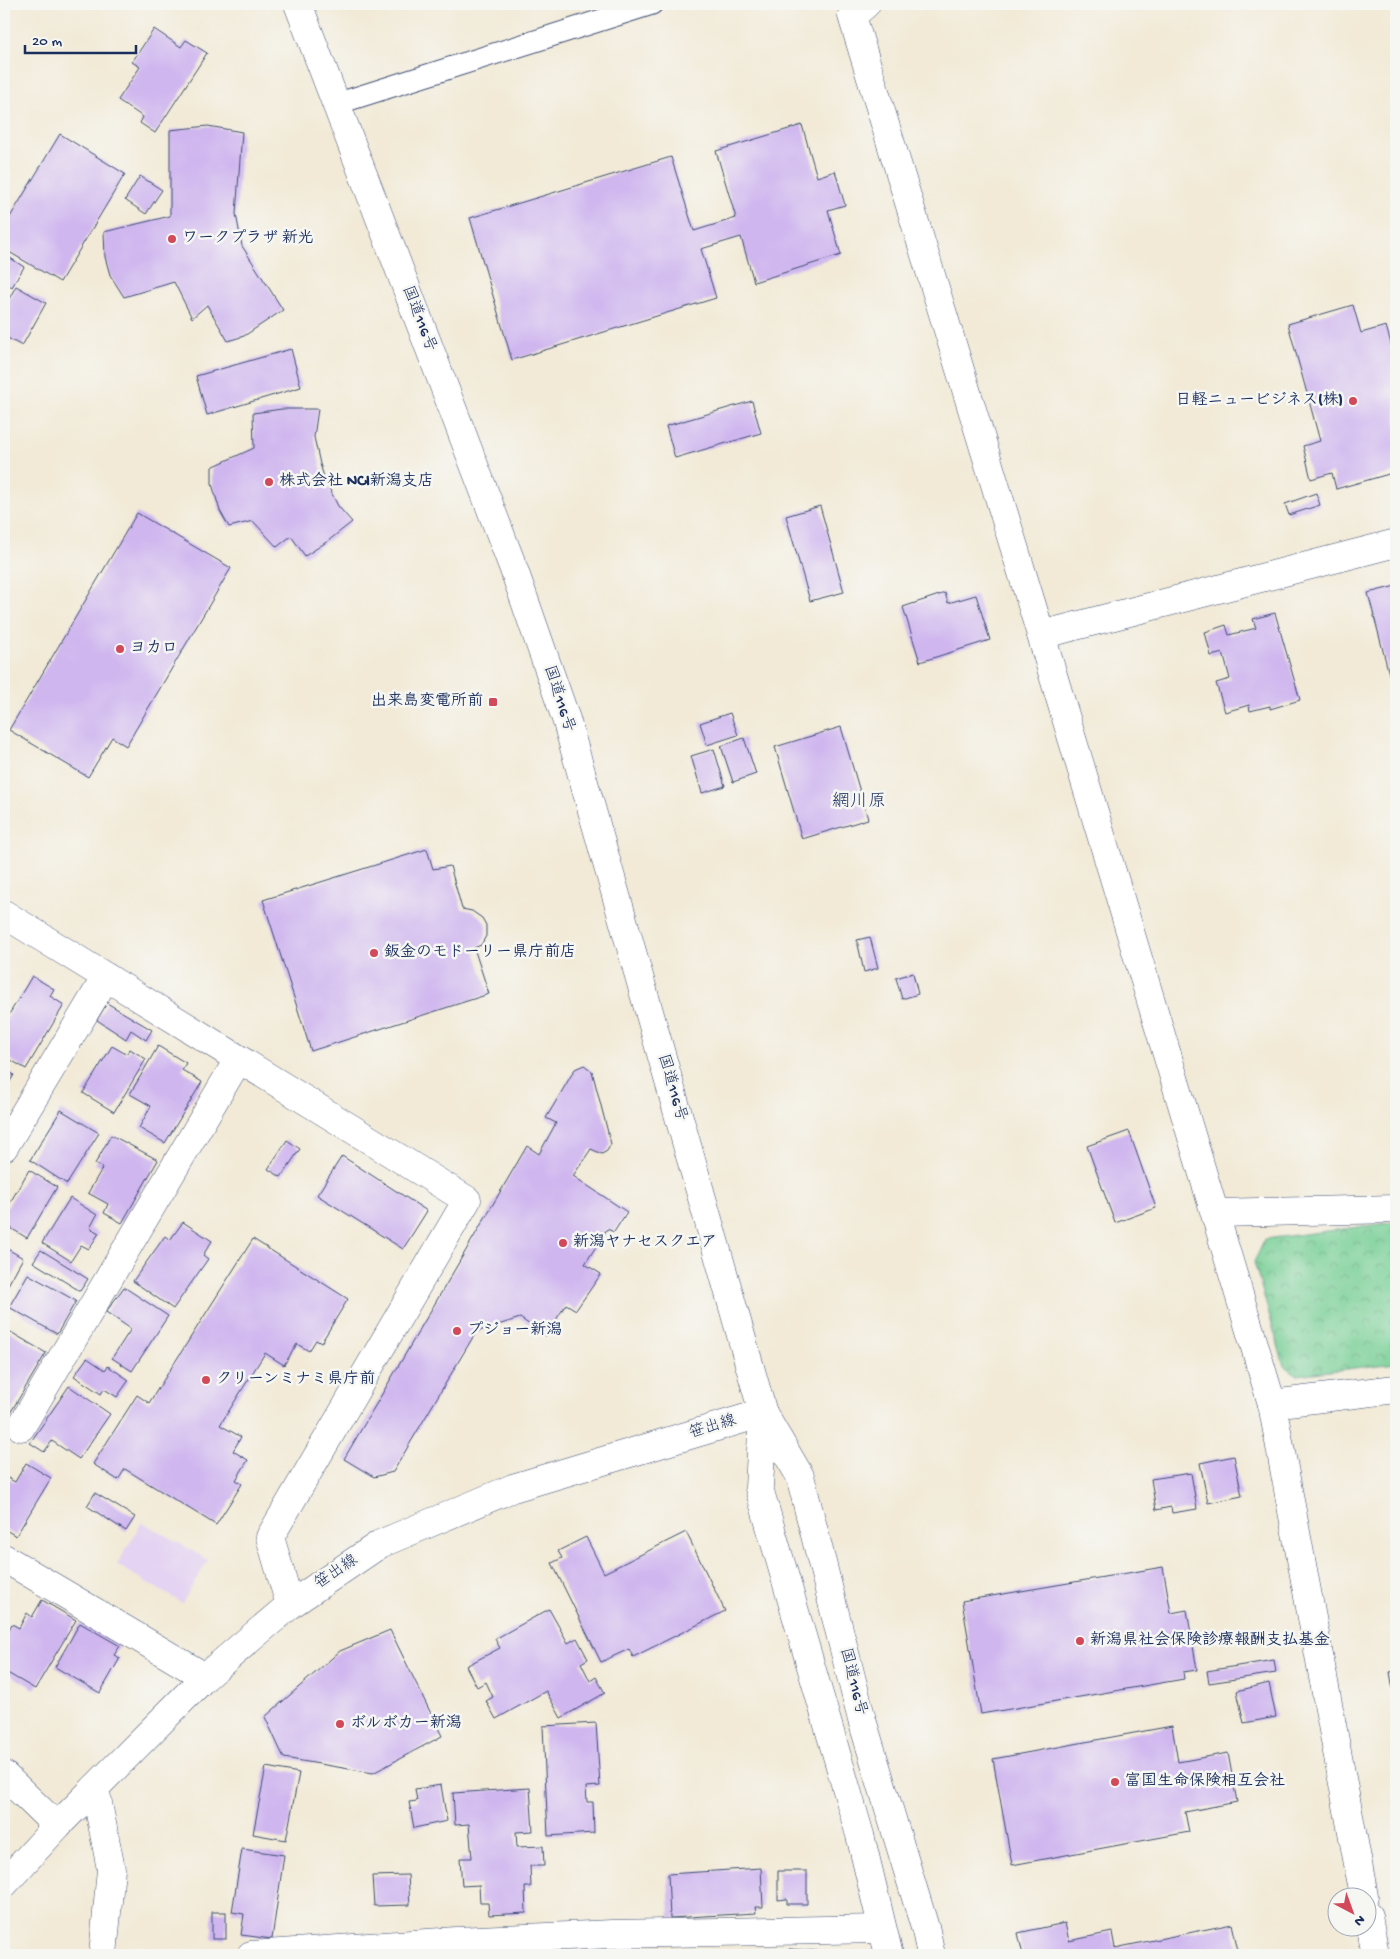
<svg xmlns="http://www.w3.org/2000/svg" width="1400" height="1959" font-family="'Gochi Hand','Klee One',sans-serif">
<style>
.built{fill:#e4d3f2}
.park{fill:url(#park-crowns);stroke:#497f7a}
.building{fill:#cfb6ef}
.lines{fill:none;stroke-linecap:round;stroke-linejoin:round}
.service-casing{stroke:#3b4b70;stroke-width:23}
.minor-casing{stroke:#3b4b70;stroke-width:29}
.tertiary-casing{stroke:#3b4b70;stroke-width:29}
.primary-casing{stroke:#3b4b70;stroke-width:29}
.trunk-casing{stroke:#3b4b70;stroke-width:29}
.service{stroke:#fff;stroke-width:21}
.minor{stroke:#fff;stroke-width:28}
.tertiary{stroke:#fff;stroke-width:28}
.primary{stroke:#fff;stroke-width:28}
.trunk{stroke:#fff;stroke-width:28}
.poi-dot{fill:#d1495b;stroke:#f6f6f2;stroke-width:2}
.labels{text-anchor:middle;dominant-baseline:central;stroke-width:5;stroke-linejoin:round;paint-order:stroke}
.poi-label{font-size:16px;font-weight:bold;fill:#1b2f5e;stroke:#f6f6f2;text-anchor:start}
.street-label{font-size:16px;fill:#1b2f5e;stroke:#f6f6f2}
.neighbourhood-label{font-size:18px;fill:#1b2f5e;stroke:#f6f6f2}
</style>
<defs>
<pattern id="park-crowns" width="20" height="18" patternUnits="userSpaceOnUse" patternTransform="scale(1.25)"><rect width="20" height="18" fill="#77cf95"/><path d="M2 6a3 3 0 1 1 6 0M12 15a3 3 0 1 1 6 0" fill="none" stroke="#61a87d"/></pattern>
</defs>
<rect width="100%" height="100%" fill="#f6f6f2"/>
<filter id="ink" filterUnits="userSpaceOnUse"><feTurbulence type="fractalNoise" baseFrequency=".02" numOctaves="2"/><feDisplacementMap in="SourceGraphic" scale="10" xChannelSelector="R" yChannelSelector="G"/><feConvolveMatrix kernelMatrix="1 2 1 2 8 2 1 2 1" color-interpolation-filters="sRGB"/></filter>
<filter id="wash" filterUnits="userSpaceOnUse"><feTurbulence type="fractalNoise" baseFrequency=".0096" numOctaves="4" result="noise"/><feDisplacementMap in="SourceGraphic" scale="20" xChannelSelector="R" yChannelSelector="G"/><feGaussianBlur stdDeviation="1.12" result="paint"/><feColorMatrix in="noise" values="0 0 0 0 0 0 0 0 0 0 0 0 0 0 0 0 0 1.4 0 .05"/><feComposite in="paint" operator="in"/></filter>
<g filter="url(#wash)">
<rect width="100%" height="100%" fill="#f2ead7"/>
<polygon class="built" points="142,1522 208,1560 182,1603 117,1565"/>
<polygon class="park" points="1396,1222 1396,1363 1297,1375 1284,1366 1254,1262 1265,1239"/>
<g id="blocks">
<g class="building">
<polygon points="154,29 181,47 186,40 207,53 155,133 140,123 143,117 118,100 140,67 132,62"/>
<polygon points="802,125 817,177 835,171 845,205 828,210 841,255 754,282 741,237 701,249 716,298 512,360 470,218 671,157 694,231 736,218 716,151"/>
<polygon points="208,126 242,132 236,214 242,246 283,310 244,336 228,341 207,305 192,318 174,282 124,297 110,275 105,257 104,232 170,216 170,130"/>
<polygon points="60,134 125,174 60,282 4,249 4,227"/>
<polygon points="140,176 162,190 146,214 125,200"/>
<polygon points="4,254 24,267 12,287 4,282"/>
<polygon points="16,286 46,303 22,346 4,336 4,308"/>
<polygon points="1353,305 1361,333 1386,326 1396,362 1396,472 1336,489 1332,473 1311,479 1303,446 1320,441 1288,324"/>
<polygon points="291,349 301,387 207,415 196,376"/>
<polygon points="752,401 761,433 675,458 666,426"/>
<polygon points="282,409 318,409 314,437 320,464 325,480 338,506 352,522 328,541 305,556 291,536 277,547 253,521 229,527 220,511 212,484 212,467 254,448 253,413"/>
<polygon points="1316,493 1320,505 1289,515 1285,504"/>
<polygon points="820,506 844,592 810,601 786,516"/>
<polygon points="137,513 231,568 126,746 112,737 88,777 9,730"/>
<polygon points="1396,586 1396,701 1368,593"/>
<polygon points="945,593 948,603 976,595 990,640 920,662 903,607"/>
<polygon points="1275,613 1300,700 1270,709 1270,706 1250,711 1249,705 1225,712 1216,683 1230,679 1223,653 1211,656 1205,632 1226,625 1229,635 1256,628 1253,619"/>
<polygon points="730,713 738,735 707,745 700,723"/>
<polygon points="841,727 868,819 802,839 775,747"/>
<polygon points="744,738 756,774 733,782 721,746"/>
<polygon points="714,749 725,786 702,793 691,756"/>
<polygon points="427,849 433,869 450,866 462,909 472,911 482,918 486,925 486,936 481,945 474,948 489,994 311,1051 263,900"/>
<polygon points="870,937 878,968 864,972 857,940"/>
<polygon points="913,973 918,994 902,999 896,978"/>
<polygon points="32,976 54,989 50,996 64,1005 26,1069 4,1056 4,1023"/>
<polygon points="107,1003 152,1030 146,1040 131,1030 126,1039 97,1020"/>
<polygon points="112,1046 126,1054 130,1049 146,1059 114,1112 83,1093"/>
<polygon points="158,1046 186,1063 182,1070 202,1082 165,1143 139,1128 151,1106 130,1094"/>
<polygon points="584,1065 592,1071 611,1144 607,1151 602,1154 591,1149 573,1176 627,1212 614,1232 607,1229 585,1264 601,1274 576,1310 566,1304 546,1336 520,1318 476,1332 393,1472 374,1477 344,1459 527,1146 539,1154 556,1123 546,1118 575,1069"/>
<polygon points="4,1068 14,1075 4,1091"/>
<polygon points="61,1110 99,1133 67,1184 30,1160"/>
<polygon points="1129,1131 1156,1208 1115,1223 1087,1146"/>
<polygon points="111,1135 158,1160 122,1223 104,1213 108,1204 88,1193 103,1167 95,1164"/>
<polygon points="287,1140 300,1149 281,1177 268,1169"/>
<polygon points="342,1156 427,1211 403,1249 317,1195"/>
<polygon points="29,1170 57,1187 27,1238 4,1224 4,1213"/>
<polygon points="70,1198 97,1215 90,1228 99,1233 89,1249 81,1245 71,1261 42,1243"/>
<polygon points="183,1222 212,1241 203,1255 208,1259 173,1309 133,1281 165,1236 170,1240"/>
<polygon points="253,1239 348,1299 321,1343 316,1340 309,1351 297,1344 284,1365 265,1353 220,1425 241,1437 233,1451 248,1460 236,1480 242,1484 216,1525 125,1469 118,1480 93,1464 137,1395 149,1403"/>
<polygon points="4,1247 23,1258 4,1292"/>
<polygon points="41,1250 88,1279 80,1291 33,1262"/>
<polygon points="28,1274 76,1301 57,1334 9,1307"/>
<polygon points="124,1287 168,1316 132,1371 112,1358 131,1329 106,1312"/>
<polygon points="4,1328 46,1353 9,1415 4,1411"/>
<polygon points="87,1358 105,1370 108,1366 129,1380 117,1397 104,1389 101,1394 74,1376"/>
<polygon points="69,1386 110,1414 79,1459 52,1441 44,1452 30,1443"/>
<polygon points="1234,1456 1242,1496 1208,1503 1200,1463"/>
<polygon points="26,1463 51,1478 16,1536 4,1529 4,1476 15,1482"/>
<polygon points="1191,1473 1197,1509 1172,1513 1171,1507 1156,1510 1151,1479"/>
<polygon points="95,1493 135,1517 126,1531 87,1506"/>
<polygon points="686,1532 725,1611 633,1657 629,1649 601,1662 552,1563 562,1558 558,1551 586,1537 604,1573"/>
<polygon points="1163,1567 1171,1613 1187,1610 1197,1670 1183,1672 1184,1679 981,1714 962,1601"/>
<polygon points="42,1600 76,1620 35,1689 4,1671 4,1638 12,1624 19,1628 27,1613 32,1617"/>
<polygon points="549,1609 568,1643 577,1638 588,1659 581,1663 590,1681 596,1677 605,1693 561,1718 546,1691 496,1719 486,1701 493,1697 486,1682 477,1687 466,1666 500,1648 495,1639"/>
<polygon points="80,1623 120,1646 114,1655 120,1658 100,1693 55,1667"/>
<polygon points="390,1630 442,1736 373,1773 284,1758 265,1717 340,1651"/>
<polygon points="1274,1660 1276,1673 1209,1683 1207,1671"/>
<polygon points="1396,1671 1396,1701 1395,1701 1390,1672"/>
<polygon points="1269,1683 1276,1717 1244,1723 1237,1691"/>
<polygon points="596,1723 600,1786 586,1787 587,1802 593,1802 594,1833 548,1836 543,1726"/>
<polygon points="1172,1726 1178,1762 1228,1753 1237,1802 1185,1812 1189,1832 1012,1865 993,1759"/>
<polygon points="266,1767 299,1773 286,1840 253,1834"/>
<polygon points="441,1785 447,1821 414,1828 409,1802 417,1801 415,1789"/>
<polygon points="530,1788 533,1831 516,1832 517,1847 543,1846 544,1866 530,1866 531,1887 525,1887 526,1913 489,1915 488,1903 480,1903 479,1885 462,1886 460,1858 472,1858 469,1824 455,1825 453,1793"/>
<polygon points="242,1849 284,1855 272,1939 241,1935 244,1914 232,1912"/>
<polygon points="761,1868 763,1907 755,1907 756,1913 670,1918 668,1874"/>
<polygon points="778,1871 807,1871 807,1904 787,1904 787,1899 778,1900"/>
<polygon points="408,1875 410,1905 374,1906 372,1876"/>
<rect x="212" y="1912" width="14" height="27"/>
<polygon points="1065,1923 1069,1941 1112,1932 1115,1948 1232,1924 1239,1955 1023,1955 1018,1933"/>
<polygon points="789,1949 830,1952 830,1955 789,1955"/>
<rect x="743" y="1951" width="33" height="4"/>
</g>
</g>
</g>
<g filter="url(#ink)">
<use href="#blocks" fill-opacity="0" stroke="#3b4b70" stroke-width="1"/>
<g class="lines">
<defs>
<polyline id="service" points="336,104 652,4"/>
<g id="minor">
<polyline points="4,914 467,1200 270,1537 290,1605"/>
<polyline points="4,1147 106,977"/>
<polyline points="1216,1213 1396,1209"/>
<polyline points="1272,1404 1396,1389"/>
<polyline points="21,1427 238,1060"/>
<polyline points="4,1558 205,1677"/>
<polyline points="4,1775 57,1826"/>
<polyline points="251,1955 456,1941 612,1934 882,1929"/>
</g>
<g id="tertiary">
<polyline points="866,4 852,16 1041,635 1272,1404 1364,1896"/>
<polyline points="1041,635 1396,543"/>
<polyline points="95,1788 111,1869 103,1955"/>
<polyline points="1368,1916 1375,1955"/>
</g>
<polyline id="primary" points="4,1884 57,1826 205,1677 290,1605 380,1544 513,1488 763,1413"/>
<g id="trunk">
<polyline points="298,4 513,567 566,719 763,1413 800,1476 862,1720 926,1931 931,1955"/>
<polyline points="763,1413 759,1488 860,1835 889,1955"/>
</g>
</defs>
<use href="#service" class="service-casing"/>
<use href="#minor" class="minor-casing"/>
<use href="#tertiary" class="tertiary-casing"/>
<use href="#primary" class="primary-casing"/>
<use href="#trunk" class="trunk-casing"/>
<use href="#service" class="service"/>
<use href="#minor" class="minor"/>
<use href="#tertiary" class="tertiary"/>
<use href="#primary" class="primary"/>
<use href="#trunk" class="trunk"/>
</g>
</g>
<g class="poi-dot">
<circle cx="172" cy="239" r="5"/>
<circle cx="1353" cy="401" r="5"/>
<circle cx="269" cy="482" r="5"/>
<circle cx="120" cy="649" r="5"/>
<rect x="488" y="697" width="10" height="10" rx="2.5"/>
<circle cx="374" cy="953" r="5"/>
<circle cx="563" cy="1243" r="5"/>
<circle cx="457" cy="1331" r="5"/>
<circle cx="206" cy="1380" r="5"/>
<circle cx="1080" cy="1641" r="5"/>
<circle cx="340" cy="1724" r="5"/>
<circle cx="1115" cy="1782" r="5"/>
</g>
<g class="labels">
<g class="poi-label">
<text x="182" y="239">ワークプラザ 新光</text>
<text x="1343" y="401" text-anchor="end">日軽ニュービジネス(株)</text>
<text x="279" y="482">株式会社 NCI新潟支店</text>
<text x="130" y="649">ヨカロ</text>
<text x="483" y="702" text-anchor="end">出来島変電所前</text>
<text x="384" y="953">鈑金のモドーリー県庁前店</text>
<text x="573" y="1243">新潟ヤナセスクエア</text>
<text x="467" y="1331">プジョー新潟</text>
<text x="216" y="1380">クリーンミナミ県庁前</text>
<text x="1090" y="1641">新潟県社会保険診療報酬支払基金</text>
<text x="350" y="1724">ボルボカー新潟</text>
<text x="1125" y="1782">富国生命保険相互会社</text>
</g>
<g class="street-label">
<text transform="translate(418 319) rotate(69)">国道116号</text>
<text transform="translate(558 699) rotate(72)">国道116号</text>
<text transform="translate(671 1088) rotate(74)">国道116号</text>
<text transform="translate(713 1428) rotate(-17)">笹出線</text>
<text transform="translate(337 1573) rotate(-34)">笹出線</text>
<text transform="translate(852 1682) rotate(76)">国道116号</text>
</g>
<g class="neighbourhood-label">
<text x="859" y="802">網川原</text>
</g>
</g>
<rect width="1400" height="1959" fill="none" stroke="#f6f6f2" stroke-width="20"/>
<g transform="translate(1352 1912) rotate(139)"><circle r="24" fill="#f6f6f2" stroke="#9ea6b7"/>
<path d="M0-4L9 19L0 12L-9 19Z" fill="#d1495b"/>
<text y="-8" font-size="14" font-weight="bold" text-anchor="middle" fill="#1b2f5e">N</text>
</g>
<path d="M25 45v8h111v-8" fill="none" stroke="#1b2f5e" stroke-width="2.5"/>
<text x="32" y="45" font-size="15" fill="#1b2f5e" stroke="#f6f6f2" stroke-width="4" paint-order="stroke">20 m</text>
</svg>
